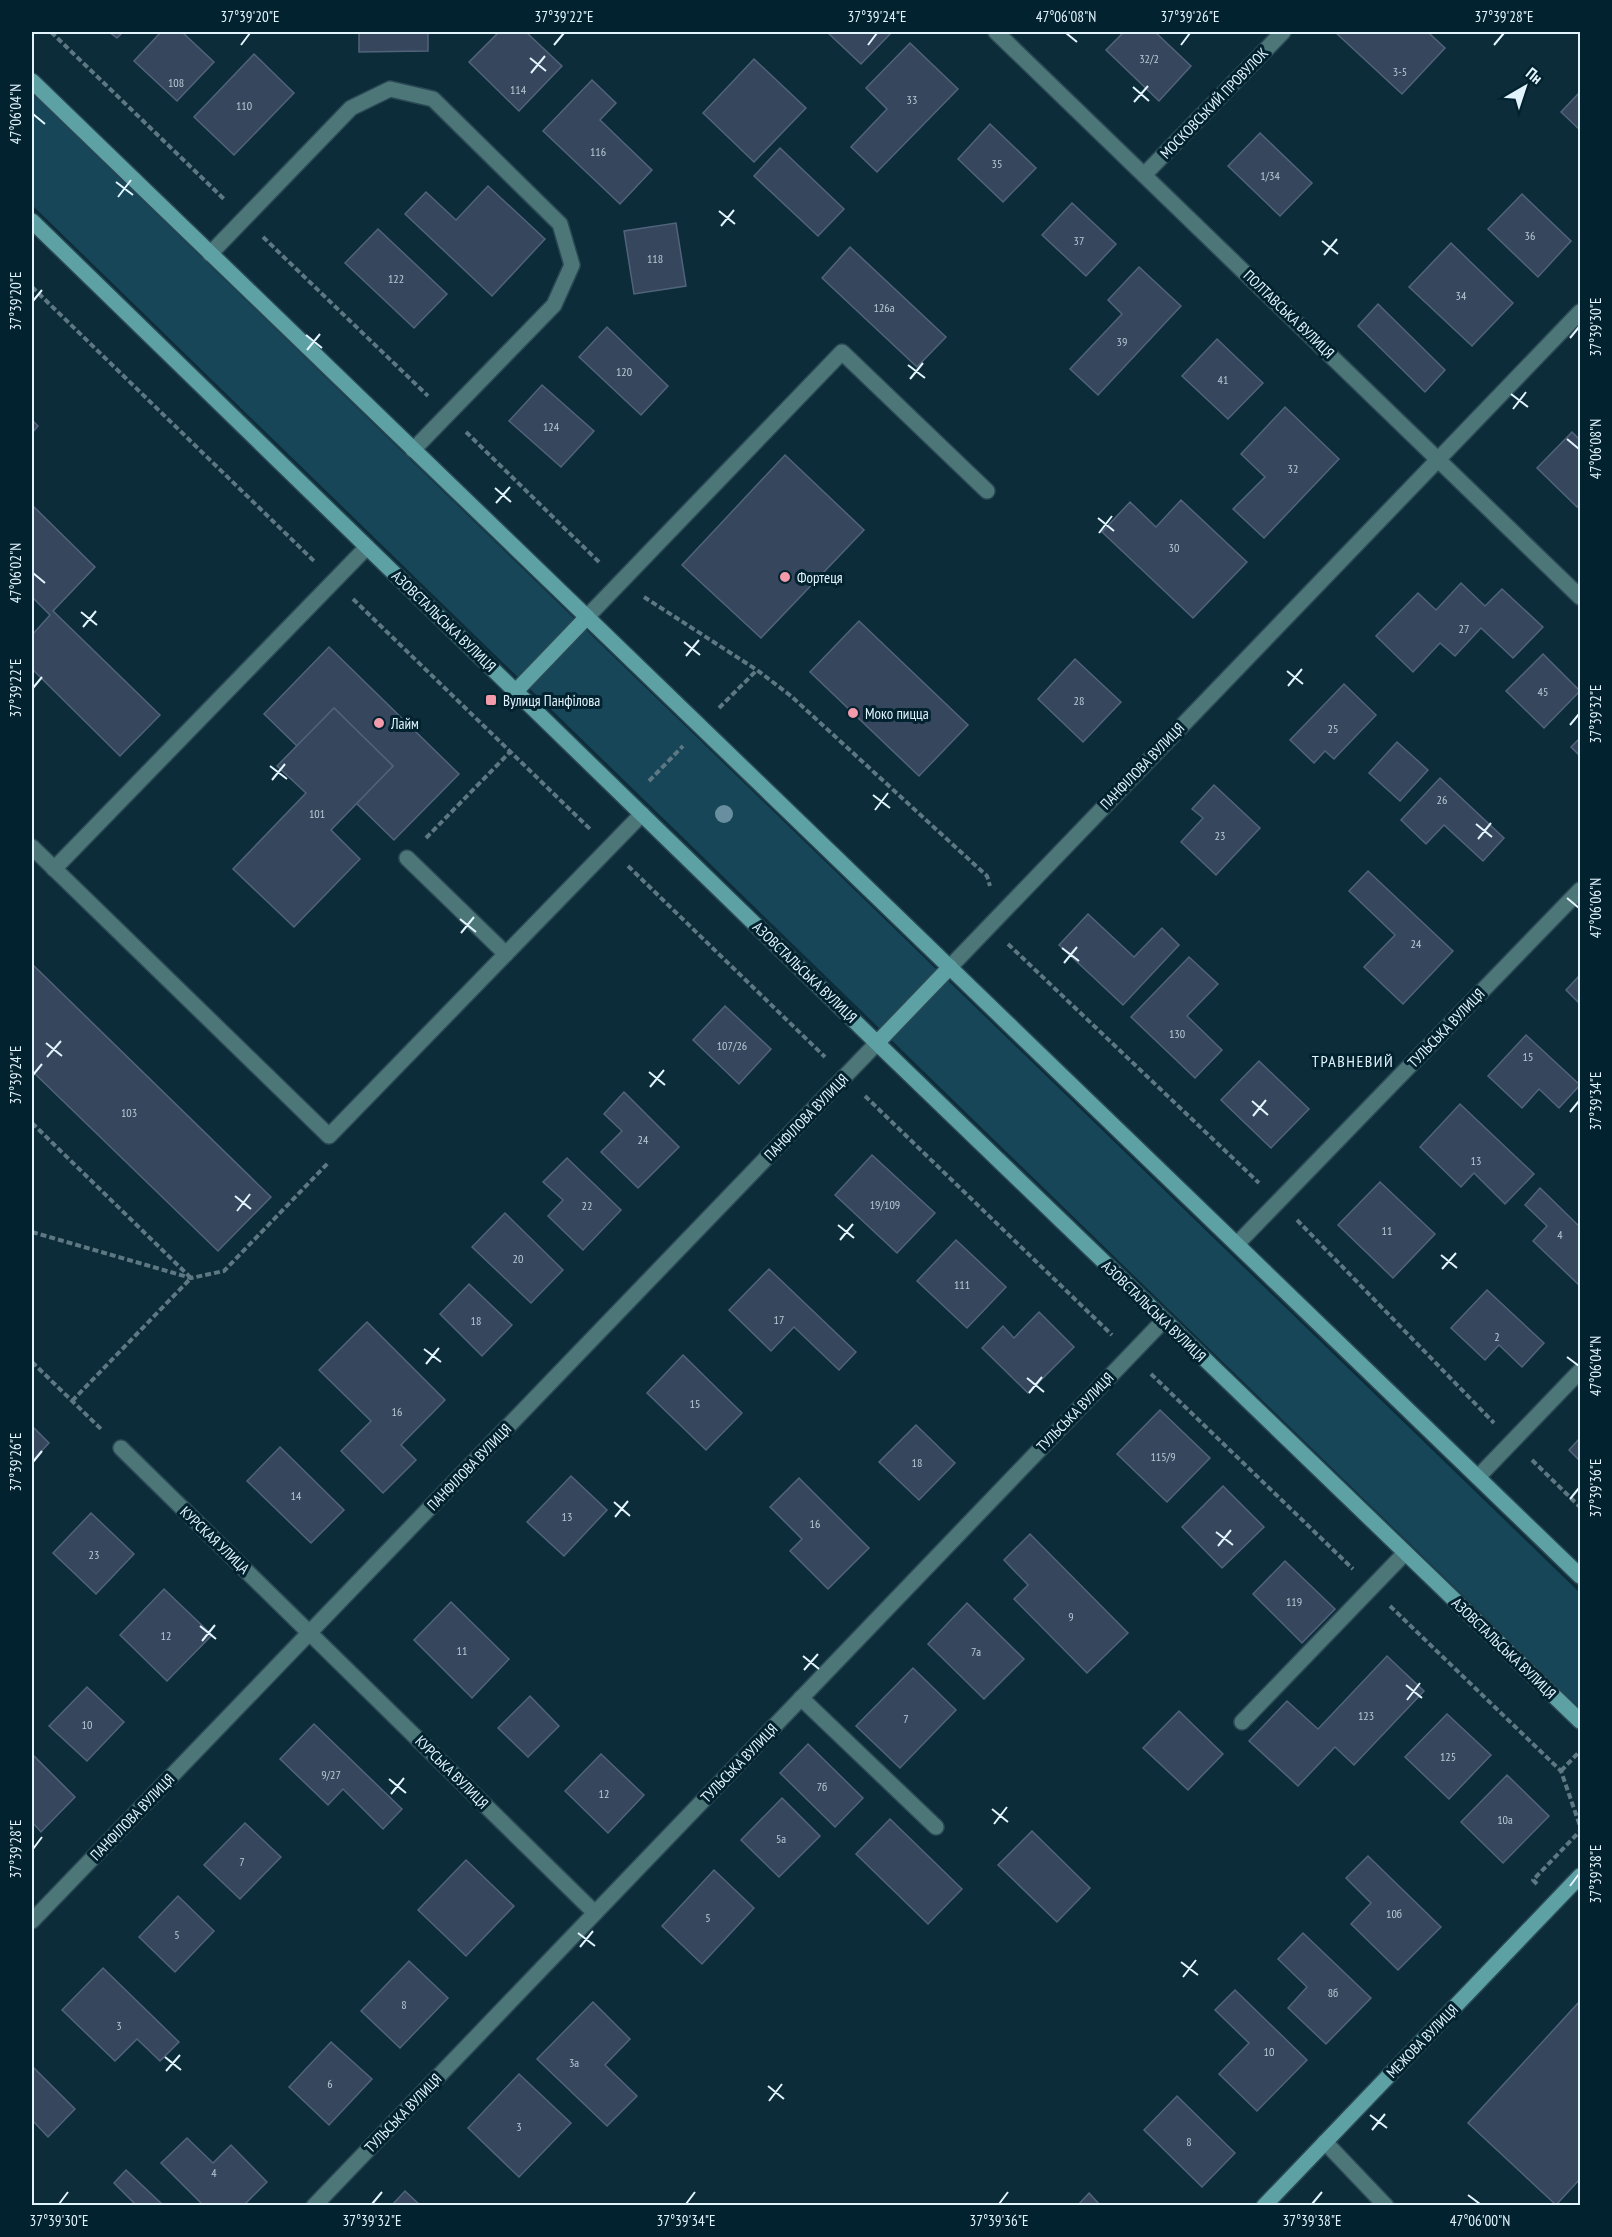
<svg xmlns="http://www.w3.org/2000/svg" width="1612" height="2237" font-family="'PT Sans Narrow',sans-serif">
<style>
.green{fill:#164658}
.building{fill:#36475d;stroke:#51637b;stroke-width:1.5}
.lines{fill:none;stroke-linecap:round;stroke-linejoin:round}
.lane-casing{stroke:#2a4854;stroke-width:18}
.street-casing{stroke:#2a4854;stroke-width:18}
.secondary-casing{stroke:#2a4854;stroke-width:18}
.path{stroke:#5d7783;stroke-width:4;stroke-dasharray:6 3;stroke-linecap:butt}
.lane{stroke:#4c7678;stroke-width:15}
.street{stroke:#4c7678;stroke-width:15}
.secondary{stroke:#5da1a5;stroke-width:15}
.tree{fill:#688e9f}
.ticks{fill:none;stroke:#e2f4fd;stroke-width:2}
.poi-dot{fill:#f39aab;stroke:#02222f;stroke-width:2}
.labels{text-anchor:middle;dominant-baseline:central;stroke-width:6;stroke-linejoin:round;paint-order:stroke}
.number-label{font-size:12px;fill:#b7c9d5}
.street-label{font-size:15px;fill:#e2f4fd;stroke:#02222f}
.poi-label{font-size:15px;fill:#e2f4fd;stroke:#02222f;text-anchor:start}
.neighbourhood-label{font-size:16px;letter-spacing:1.5px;fill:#e2f4fd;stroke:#02222f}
.neatline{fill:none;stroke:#e2f4fd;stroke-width:2}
.ticks-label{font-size:15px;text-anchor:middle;fill:#e2f4fd}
</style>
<rect width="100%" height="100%" fill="#0c2c39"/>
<polygon class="green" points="32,93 1580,1593 1580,1709 32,205"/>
<g class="building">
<polygon points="109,32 123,32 117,38"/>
<polygon points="161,32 182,32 214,62 177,101 134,61"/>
<polygon points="359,32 428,32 428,51 359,52"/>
<polygon points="499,32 526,32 562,66 519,111 469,62"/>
<polygon points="827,32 892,32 861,64"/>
<polygon points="1124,32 1155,32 1191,66 1159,101 1106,50"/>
<polygon points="1335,32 1433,32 1430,34 1445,48 1402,94"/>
<polygon points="910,43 958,89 877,172 851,147 887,109 866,88"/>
<polygon points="254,54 294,93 234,155 194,117"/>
<polygon points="754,59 806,108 754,162 703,113"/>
<polygon points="592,80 616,103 600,120 652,170 620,204 543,131"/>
<polygon points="1580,92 1580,130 1561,112"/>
<polygon points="990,124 1036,168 1003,202 958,159"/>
<polygon points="1260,133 1312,183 1280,216 1228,166"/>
<polygon points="780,148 844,209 818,236 754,176"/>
<polygon points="488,186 545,239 492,296 405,214 426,192 456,220"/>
<polygon points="1522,194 1571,241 1538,277 1488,229"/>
<polygon points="1072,203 1116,244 1086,276 1042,235"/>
<polygon points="676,223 686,286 634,294 624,231"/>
<polygon points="378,229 447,294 414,328 345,263"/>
<polygon points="1451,243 1513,303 1472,346 1409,287"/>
<polygon points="850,247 946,337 917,367 822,278"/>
<polygon points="1139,267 1181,306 1098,395 1070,369 1122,314 1108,300"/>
<polygon points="1378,304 1445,370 1425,392 1358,326"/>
<polygon points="607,327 668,386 641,415 579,357"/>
<polygon points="1217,339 1263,383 1228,419 1182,376"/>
<polygon points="542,385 594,431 561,467 509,421"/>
<polygon points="1285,407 1339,459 1264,538 1233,509 1265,477 1241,454"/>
<polygon points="32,420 38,426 32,433"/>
<polygon points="1572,432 1580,440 1580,504 1577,507 1537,468"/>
<polygon points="785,455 864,530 761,638 682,565"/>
<polygon points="1181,500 1247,562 1193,618 1102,532 1130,502 1156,527"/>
<polygon points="32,505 95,567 53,611 160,715 120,756 32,669 32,635 50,615 32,597"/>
<polygon points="1461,583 1485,606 1502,589 1543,627 1513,658 1481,628 1455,656 1440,643 1413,672 1376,636 1418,593 1436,610"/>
<polygon points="859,621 968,725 919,776 810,672"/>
<polygon points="329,647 459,774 394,840 356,803 393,766 334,708 297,746 264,714"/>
<polygon points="1543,654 1580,691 1544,728 1506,691"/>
<polygon points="1075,659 1121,702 1083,742 1038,699"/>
<polygon points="1344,684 1376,715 1334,759 1325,751 1314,763 1290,740"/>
<polygon points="334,708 393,766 331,830 360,859 294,927 233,869 306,793 277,766"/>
<polygon points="1580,738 1580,756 1571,747"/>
<polygon points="1397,742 1428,770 1400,801 1369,773"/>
<polygon points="1440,778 1504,838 1483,861 1444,825 1426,844 1401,820"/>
<polygon points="1214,785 1260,828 1216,875 1181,842 1203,818 1192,809"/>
<polygon points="1368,871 1453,951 1403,1004 1364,967 1395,935 1349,891"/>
<polygon points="1088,914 1134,957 1162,928 1179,945 1123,1005 1059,945"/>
<polygon points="1189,957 1218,984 1187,1016 1222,1050 1195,1078 1131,1017"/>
<polygon points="32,964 271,1197 218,1251 32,1071"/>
<polygon points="1580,975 1580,1004 1566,990"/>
<polygon points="725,1006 771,1049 739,1084 693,1040"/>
<polygon points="1526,1035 1580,1085 1559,1108 1539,1089 1522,1108 1488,1076"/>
<polygon points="1259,1061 1309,1109 1271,1148 1221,1100"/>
<polygon points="624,1092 679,1147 638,1188 601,1152 622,1131 604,1114"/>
<polygon points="1460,1104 1534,1174 1505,1204 1474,1173 1461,1187 1420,1147"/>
<polygon points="872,1155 935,1213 897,1253 835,1195"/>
<polygon points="567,1158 621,1210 583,1250 548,1216 563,1200 543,1182"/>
<polygon points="1380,1182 1435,1234 1393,1278 1338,1225"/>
<polygon points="1540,1188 1580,1227 1580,1286 1533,1241 1547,1226 1525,1205"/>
<polygon points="505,1213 563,1270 531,1303 472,1247"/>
<polygon points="956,1240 1006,1287 967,1328 917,1281"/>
<polygon points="769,1269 856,1352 839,1370 794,1327 771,1351 729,1310"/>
<polygon points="469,1284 512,1325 482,1356 440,1314"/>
<polygon points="1487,1290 1544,1343 1522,1367 1499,1345 1485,1360 1451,1328"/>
<polygon points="1039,1312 1074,1347 1028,1393 982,1348 1003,1326 1014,1338"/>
<polygon points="367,1322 445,1400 401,1445 416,1460 383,1493 341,1451 371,1421 319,1370"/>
<polygon points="683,1355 742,1413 706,1450 647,1393"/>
<polygon points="1160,1410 1210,1458 1167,1502 1117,1454"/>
<polygon points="916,1425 955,1463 919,1500 879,1462"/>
<polygon points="32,1426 49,1443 32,1461"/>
<polygon points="1580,1438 1580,1461 1569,1450"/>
<polygon points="280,1447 344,1510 311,1543 247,1481"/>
<polygon points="571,1476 607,1510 564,1556 527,1522"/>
<polygon points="799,1478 869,1548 828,1589 790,1551 802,1539 770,1507"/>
<polygon points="1223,1486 1264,1527 1222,1568 1182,1527"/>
<polygon points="91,1513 134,1554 96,1594 53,1553"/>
<polygon points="1030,1534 1128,1633 1087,1673 1014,1599 1028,1585 1004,1560"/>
<polygon points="1285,1561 1335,1609 1302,1643 1253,1594"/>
<polygon points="164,1589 212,1635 167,1681 120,1635"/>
<polygon points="451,1602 509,1659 472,1698 414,1640"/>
<polygon points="967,1603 1024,1659 984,1699 928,1644"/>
<polygon points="1387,1656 1424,1691 1354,1765 1335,1747 1298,1786 1249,1741 1287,1701 1318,1729"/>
<polygon points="913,1668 956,1710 900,1768 856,1726"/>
<polygon points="87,1687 124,1722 87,1761 49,1726"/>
<polygon points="530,1696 559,1726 528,1757 498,1728"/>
<polygon points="1179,1711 1223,1754 1188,1790 1143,1748"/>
<polygon points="1447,1714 1491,1755 1449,1799 1405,1757"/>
<polygon points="314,1724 402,1809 383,1829 343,1789 328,1805 280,1759"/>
<polygon points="808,1744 863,1798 835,1827 780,1773"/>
<polygon points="32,1754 75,1797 41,1832 32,1822"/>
<polygon points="601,1754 644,1795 608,1833 565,1791"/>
<polygon points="1507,1775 1549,1816 1503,1863 1461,1822"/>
<polygon points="782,1798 820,1836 779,1877 741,1840"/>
<polygon points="890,1819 962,1889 928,1924 856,1854"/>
<polygon points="245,1823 281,1857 240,1899 204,1865"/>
<polygon points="1032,1831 1090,1888 1057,1922 998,1865"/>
<polygon points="1368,1856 1441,1927 1398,1970 1351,1924 1371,1903 1346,1878"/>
<polygon points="466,1860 514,1906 466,1956 418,1910"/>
<polygon points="714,1870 754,1908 702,1964 662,1926"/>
<polygon points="178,1896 214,1931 175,1972 139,1937"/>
<polygon points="1303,1933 1371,1998 1326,2044 1288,2008 1307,1987 1278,1959"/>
<polygon points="409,1961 448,1998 400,2048 361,2011"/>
<polygon points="103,1968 179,2042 160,2061 137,2039 115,2061 62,2010"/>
<polygon points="1235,1990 1307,2060 1257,2111 1219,2074 1249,2043 1215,2010"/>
<polygon points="1580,2001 1580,2179 1556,2205 1468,2123"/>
<polygon points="593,2002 630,2039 605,2065 637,2096 607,2126 537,2059"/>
<polygon points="331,2042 372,2079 329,2125 289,2087"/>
<polygon points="32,2066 75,2109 48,2137 32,2120"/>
<polygon points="519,2074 571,2123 519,2177 468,2128"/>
<polygon points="1177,2096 1235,2153 1202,2187 1144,2130"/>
<polygon points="187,2138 213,2163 231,2145 267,2182 243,2206 204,2206 161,2163"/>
<polygon points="126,2170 164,2206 137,2206 114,2183"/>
<polygon points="405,2191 421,2206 391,2206"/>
<polygon points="1089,2193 1101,2206 1077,2206"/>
</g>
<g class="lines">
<defs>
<g id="lane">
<polyline points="210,254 351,108 390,89 433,99 560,224 572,265 554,305 413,450"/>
<polyline points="587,617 842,352 987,491"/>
<polyline points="32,847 329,1136 642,814"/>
<polyline points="407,858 506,954"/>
<polyline points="54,869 367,547"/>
<polyline points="801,1698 936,1827"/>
<polyline points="1242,1722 1405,1553"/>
</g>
<g id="street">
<polyline points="996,32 1580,597"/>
<polyline points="1144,175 1283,32"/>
<polyline points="950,967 1580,312"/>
<polyline points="1237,1244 1580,890"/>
<polyline points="121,1448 595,1913"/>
<polyline points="1478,1477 1580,1371"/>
<polyline points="32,1921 877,1043"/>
<polyline points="1325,2142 1386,2206"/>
<polyline points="314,2206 1164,1320"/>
</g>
<g id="secondary">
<polyline points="32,81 1580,1576"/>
<polyline points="32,221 877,1043 1580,1721"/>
<polyline points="516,691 587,617"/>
<polyline points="877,1043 950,967"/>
<polyline points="1264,2206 1580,1876"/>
</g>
</defs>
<use href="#lane" class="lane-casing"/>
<use href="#street" class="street-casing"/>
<use href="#secondary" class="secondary-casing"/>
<g class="path">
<polyline points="51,32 225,200"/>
<polyline points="263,237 428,396"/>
<polyline points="32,287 315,562"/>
<polyline points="466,432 600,563"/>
<polyline points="644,597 757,670 791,696 987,876 990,886"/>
<polyline points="353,599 590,829"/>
<polyline points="719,708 757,670"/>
<polyline points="649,781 683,746"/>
<polyline points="426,838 510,752"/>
<polyline points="628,866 825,1057"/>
<polyline points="1008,944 1259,1183"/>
<polyline points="865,1096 1112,1335"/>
<polyline points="32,1123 191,1278"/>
<polyline points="1297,1220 1494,1423"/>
<polyline points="32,1232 191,1278 224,1271 329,1162"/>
<polyline points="32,1362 102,1430"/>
<polyline points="1151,1374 1353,1569"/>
<polyline points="72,1401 191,1278"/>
<polyline points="1532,1460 1580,1507"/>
<polyline points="1390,1606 1561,1771 1580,1826"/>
<polyline points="1561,1771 1580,1751"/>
<polyline points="1537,1884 1533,1880 1580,1831"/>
</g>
<use href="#lane" class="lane"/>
<use href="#street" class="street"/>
<use href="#secondary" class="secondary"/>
</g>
<circle class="tree" cx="724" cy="814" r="9"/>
<path class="ticks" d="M1066 33 1077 42M241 45 250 33M554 45 564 33M868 45 877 33M1181 45 1190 33M1494 45 1504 33M530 58 546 71M531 73 545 56M1133 87 1149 101M1134 102 1148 86M33 114 45 124M116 182 133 195M118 197 131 180M719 211 735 224M721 226 734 210M1322 241 1338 254M1324 255 1337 239M33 301 42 290M306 335 322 348M1570 338 1579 327M307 350 320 334M908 365 925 378M910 379 923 363M1511 394 1528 407M1513 409 1526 392M1567 439 1579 449M495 488 511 502M496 503 510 487M1098 518 1114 531M1099 533 1112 516M33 573 45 583M81 612 97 625M83 627 96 611M684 642 700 655M686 656 699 640M1287 671 1303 684M1288 686 1302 669M33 688 42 677M1570 725 1579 714M270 766 287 779M272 780 285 764M873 795 890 808M875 810 888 793M1476 824 1492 837M1478 839 1491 823M1567 898 1579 908M460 919 476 932M461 933 474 917M1062 948 1079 961M1064 963 1077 947M46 1043 62 1056M47 1057 61 1041M649 1072 665 1085M33 1075 42 1064M650 1087 664 1070M1252 1101 1268 1115M1570 1112 1579 1101M1253 1116 1266 1100M235 1196 251 1209M237 1211 250 1194M838 1225 854 1238M840 1240 853 1224M1441 1255 1457 1268M1442 1269 1456 1253M424 1349 441 1362M1567 1357 1579 1366M426 1364 439 1348M1027 1378 1044 1392M1029 1393 1042 1377M33 1462 42 1451M1570 1499 1579 1488M614 1502 630 1516M615 1517 628 1501M1216 1532 1233 1545M1218 1546 1231 1530M200 1626 216 1639M202 1641 215 1625M803 1656 819 1669M804 1670 818 1654M1406 1685 1422 1698M1407 1700 1420 1683M389 1779 406 1793M391 1794 404 1778M992 1809 1008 1822M994 1824 1007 1807M33 1849 42 1837M1570 1886 1579 1874M578 1933 595 1946M580 1947 593 1931M1181 1962 1198 1975M1183 1977 1196 1960M165 2057 181 2070M166 2071 180 2055M768 2086 784 2099M769 2101 782 2084M1370 2115 1387 2128M1372 2130 1385 2114M1468 2195 1480 2204M59 2204 68 2192M372 2204 382 2192M686 2204 695 2192M999 2204 1008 2192M1312 2204 1322 2192"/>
<g class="poi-dot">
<circle cx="785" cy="577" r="6"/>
<rect x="485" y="694" width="12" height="12" rx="3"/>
<circle cx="853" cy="713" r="6"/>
<circle cx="379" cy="723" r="6"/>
</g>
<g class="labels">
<g class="number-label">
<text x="1149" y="58">32/2</text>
<text x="1400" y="71">3-5</text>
<text x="176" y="82">108</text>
<text x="518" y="89">114</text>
<text x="912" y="99">33</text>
<text x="244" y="105">110</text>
<text x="598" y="151">116</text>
<text x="997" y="163">35</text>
<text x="1270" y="175">1/34</text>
<text x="1530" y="235">36</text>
<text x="1079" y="240">37</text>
<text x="655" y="258">118</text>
<text x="396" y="278">122</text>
<text x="1461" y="295">34</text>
<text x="884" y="307">126а</text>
<text x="1122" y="341">39</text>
<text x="624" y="371">120</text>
<text x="1223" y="379">41</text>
<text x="551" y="426">124</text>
<text x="1293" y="468">32</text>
<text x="1174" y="547">30</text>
<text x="1464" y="628">27</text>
<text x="1543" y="691">45</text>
<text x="1079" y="700">28</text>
<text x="1333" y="728">25</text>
<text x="1442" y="799">26</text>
<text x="317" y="813">101</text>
<text x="1220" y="835">23</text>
<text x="1416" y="943">24</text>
<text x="1177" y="1033">130</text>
<text x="732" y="1045">107/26</text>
<text x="1528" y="1056">15</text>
<text x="129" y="1112">103</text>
<text x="643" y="1139">24</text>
<text x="1476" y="1160">13</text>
<text x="885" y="1204">19/109</text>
<text x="587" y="1205">22</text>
<text x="1387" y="1230">11</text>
<text x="1560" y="1234">4</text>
<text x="518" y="1258">20</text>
<text x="962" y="1284">111</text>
<text x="779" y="1319">17</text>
<text x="476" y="1320">18</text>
<text x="1497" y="1336">2</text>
<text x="695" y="1403">15</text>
<text x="397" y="1411">16</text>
<text x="1163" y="1456">115/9</text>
<text x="917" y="1462">18</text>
<text x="296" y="1495">14</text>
<text x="567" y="1516">13</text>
<text x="815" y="1523">16</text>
<text x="94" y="1554">23</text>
<text x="1294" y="1601">119</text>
<text x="1071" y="1616">9</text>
<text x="166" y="1635">12</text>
<text x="462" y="1650">11</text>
<text x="976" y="1651">7а</text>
<text x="1366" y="1715">123</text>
<text x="906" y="1718">7</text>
<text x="87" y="1724">10</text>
<text x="1448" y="1756">125</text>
<text x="331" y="1774">9/27</text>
<text x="822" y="1786">7б</text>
<text x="604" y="1793">12</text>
<text x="1505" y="1819">10а</text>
<text x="781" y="1838">5а</text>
<text x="242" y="1861">7</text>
<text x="1394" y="1913">10б</text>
<text x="708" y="1917">5</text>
<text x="177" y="1934">5</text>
<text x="1333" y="1992">8б</text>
<text x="404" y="2004">8</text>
<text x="119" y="2025">3</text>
<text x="1269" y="2051">10</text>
<text x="574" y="2062">3а</text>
<text x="330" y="2083">6</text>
<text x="519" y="2126">3</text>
<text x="1189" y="2141">8</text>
<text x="214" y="2172">4</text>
</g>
<g class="street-label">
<text transform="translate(1214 103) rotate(-46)">МОСКОВСЬКИЙ ПРОВУЛОК</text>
<text transform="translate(1289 314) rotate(44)">ПОЛТАВСЬКА ВУЛИЦЯ</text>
<text transform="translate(444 621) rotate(44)">АЗОВСТАЛЬСЬКА ВУЛИЦЯ</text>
<text transform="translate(1142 766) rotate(-46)">ПАНФІЛОВА ВУЛИЦЯ</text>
<text transform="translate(805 972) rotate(44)">АЗОВСТАЛЬСЬКА ВУЛИЦЯ</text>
<text transform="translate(1446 1028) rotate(-46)">ТУЛЬСЬКА ВУЛИЦЯ</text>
<text transform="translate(806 1117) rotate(-46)">ПАНФІЛОВА ВУЛИЦЯ</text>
<text transform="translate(1154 1311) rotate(44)">АЗОВСТАЛЬСЬКА ВУЛИЦЯ</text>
<text transform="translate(1075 1412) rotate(-46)">ТУЛЬСЬКА ВУЛИЦЯ</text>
<text transform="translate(469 1467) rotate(-46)">ПАНФІЛОВА ВУЛИЦЯ</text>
<text transform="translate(215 1540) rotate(44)">КУРСКАЯ УЛИЦА</text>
<text transform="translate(1504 1648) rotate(44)">АЗОВСТАЛЬСЬКА ВУЛИЦЯ</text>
<text transform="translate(739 1763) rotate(-46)">ТУЛЬСЬКА ВУЛИЦЯ</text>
<text transform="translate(452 1772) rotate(45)">КУРСЬКА ВУЛИЦЯ</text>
<text transform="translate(132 1817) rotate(-46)">ПАНФІЛОВА ВУЛИЦЯ</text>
<text transform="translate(1422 2041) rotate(-46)">МЕЖОВА ВУЛИЦЯ</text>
<text transform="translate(403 2113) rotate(-46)">ТУЛЬСЬКА ВУЛИЦЯ</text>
</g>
<g class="poi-label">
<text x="797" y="577">Фортеця</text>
<text x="503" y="700">Вулиця Панфілова</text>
<text x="865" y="713">Моко пицца</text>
<text x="391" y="723">Лайм</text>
</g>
<g class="neighbourhood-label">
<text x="1353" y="1061">ТРАВНЕВИЙ</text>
</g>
</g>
<rect width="1612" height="2237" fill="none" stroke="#02222f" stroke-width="66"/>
<g transform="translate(1525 87) rotate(39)" stroke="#02222f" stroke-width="4.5" paint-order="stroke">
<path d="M0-4.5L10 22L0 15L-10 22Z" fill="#e2f4fd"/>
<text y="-9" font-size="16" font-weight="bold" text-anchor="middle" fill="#e2f4fd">Пн</text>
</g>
<rect x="33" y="33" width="1546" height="2171" class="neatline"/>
<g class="ticks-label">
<text x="250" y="22">37°39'20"E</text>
<text x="564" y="22">37°39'22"E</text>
<text x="877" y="22">37°39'24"E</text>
<text x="1066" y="22">47°06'08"N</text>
<text x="1190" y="22">37°39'26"E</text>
<text x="1504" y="22">37°39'28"E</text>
<text transform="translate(16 114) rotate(-90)" y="5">47°06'04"N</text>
<text transform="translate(16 301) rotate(-90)" y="5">37°39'20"E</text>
<text transform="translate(1596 327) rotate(-90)" y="5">37°39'30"E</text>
<text transform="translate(1596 449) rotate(-90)" y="5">47°06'08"N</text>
<text transform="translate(16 573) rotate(-90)" y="5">47°06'02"N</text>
<text transform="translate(16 688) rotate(-90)" y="5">37°39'22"E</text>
<text transform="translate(1596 714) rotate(-90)" y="5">37°39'32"E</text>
<text transform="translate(1596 908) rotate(-90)" y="5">47°06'06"N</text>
<text transform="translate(16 1075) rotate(-90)" y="5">37°39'24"E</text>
<text transform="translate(1596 1101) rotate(-90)" y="5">37°39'34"E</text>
<text transform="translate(1596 1366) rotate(-90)" y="5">47°06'04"N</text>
<text transform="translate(16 1462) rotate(-90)" y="5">37°39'26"E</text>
<text transform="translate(1596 1488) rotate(-90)" y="5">37°39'36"E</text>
<text transform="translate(16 1849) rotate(-90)" y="5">37°39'28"E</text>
<text transform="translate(1596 1874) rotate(-90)" y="5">37°39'38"E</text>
<text x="59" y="2226">37°39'30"E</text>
<text x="372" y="2226">37°39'32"E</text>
<text x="686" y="2226">37°39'34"E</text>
<text x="999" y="2226">37°39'36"E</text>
<text x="1312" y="2226">37°39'38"E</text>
<text x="1480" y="2226">47°06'00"N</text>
</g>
</svg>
